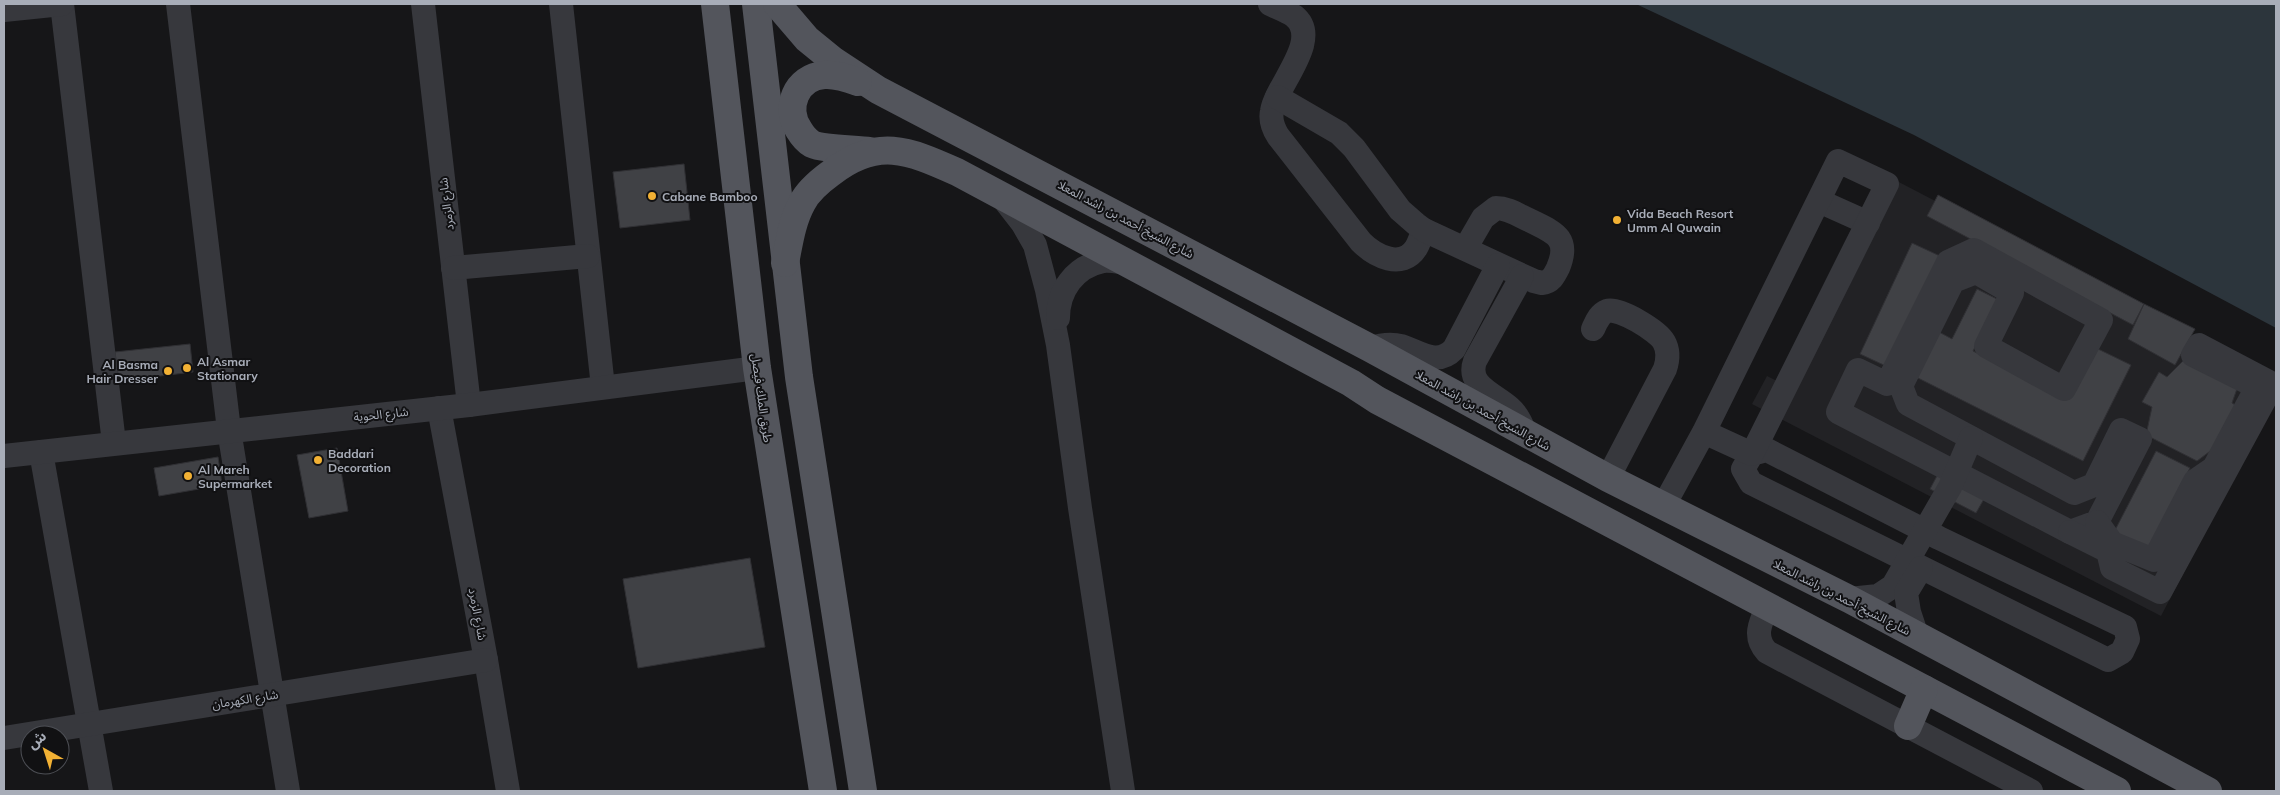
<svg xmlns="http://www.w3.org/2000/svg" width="2280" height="795" font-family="Mulish,'Noto Sans Arabic',sans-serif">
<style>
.built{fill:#222225}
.water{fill:#2c353c}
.building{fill:#404145;stroke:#303034}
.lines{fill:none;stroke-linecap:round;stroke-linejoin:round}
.minor{stroke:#37383d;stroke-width:24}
.major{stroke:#53555c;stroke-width:28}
.poi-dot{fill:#f2b134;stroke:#111113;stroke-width:2}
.labels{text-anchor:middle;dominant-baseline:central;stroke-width:4;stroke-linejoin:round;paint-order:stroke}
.poi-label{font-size:12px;font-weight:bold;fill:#a8adb8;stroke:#111113;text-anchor:start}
.street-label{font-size:12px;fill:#a8adb8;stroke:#111113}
</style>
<rect width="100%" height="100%" fill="#161618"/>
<polygon class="built" points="1895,180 2276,379 2276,397 2161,616 1752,404 1767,376 1791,388"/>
<polygon class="water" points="1636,4 2276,4 2276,328 1914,135"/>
<g class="building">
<polygon points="684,164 690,220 620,228 613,172"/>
<polygon points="1938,195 2144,304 2133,325 1927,216"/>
<polygon points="1912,243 1940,256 1888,367 1860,354"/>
<polygon points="1977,289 1999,300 1973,351 2070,399 2096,348 2131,365 2083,461 1916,377 1939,332 1952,339"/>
<polygon points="2144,304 2195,329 2175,365 2128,339"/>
<polygon points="190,344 193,372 119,381 115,352"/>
<polygon points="2187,357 2239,383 2232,403 2244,410 2213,449 2197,461 2146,435 2152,407 2142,402 2159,372 2167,377"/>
<polygon points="337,448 348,511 309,518 297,455"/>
<polygon points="2156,451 2190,468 2146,552 2113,534"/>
<polygon points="218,457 222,485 159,496 154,468"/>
<polygon points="1938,474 1984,499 1976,513 1930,489"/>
<polygon points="750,558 765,647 638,668 623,579"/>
</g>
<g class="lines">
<g class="minor">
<polyline points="62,4 114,443"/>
<polyline points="178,4 229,430 288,791"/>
<polyline points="423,4 469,405"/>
<polyline points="561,4 603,387"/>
<path d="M1270 4C1278 8 1287 11 1294 16 1323 39 1276 85 1272 111 1270 120 1273 128 1278 136L1361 242C1375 256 1402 270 1416 248 1419 243 1421 236 1424 230"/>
<polyline points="4,10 62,4"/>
<path d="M1277 97 1339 133 1354 148 1400 210 1416 224 1424 230 1534 281 1542 283C1551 282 1554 276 1558 268 1571 237 1553 232 1529 220 1518 215 1508 208 1496 208L1483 218 1465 249"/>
<polyline points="1002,197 1023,224 1035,245 1047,290 1058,345 1080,508 1123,791"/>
<polyline points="1819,201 1868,223"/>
<polygon points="1974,250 2101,320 2064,389 1986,346 2012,293 1976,272 1953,281 1901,386 1908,404 2074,493 2094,485 2121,430 2140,439 2097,522 2070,532 1838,412 1858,370 1887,384 1948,262"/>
<polyline points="453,268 588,256"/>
<path d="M1522 276 1475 361C1466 386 1495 394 1510 408 1518 415 1522 425 1526 435"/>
<path d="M1058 318C1058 291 1074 267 1103 261 1110 260 1119 262 1127 263"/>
<path d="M1593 329C1596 323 1599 314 1607 311 1619 307 1658 331 1664 342 1669 351 1668 360 1665 369L1608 478"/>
<path d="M1370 348C1380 345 1390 343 1401 346 1420 352 1437 367 1454 349L1498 265"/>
<polyline points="439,408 486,660 508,791"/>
<polygon points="1767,450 1939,538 2125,627 2128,639 2122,652 2108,660 1751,483 1743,469 1752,454"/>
<polyline points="41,452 101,791"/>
<polyline points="4,456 469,405 757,368"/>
<polyline points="1663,507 1704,432 1838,161 1887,184 1752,454 1704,432"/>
<polyline points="2070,532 2108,551 2112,568 2160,592 2273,384 2199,345 2193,355 2257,387 2214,468 2195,481 2154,560 2112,543 2097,522"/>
<polyline points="1849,599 1878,596 1893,586 1950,487 1971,438"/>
<path d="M1768 606C1760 623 1753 637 1767 652L2031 791"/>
<polyline points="1917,636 1909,612 1906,593 1921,568"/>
<polyline points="4,738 486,660"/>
</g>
<g class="major">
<polyline points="715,4 757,368 823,791"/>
<polyline points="756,4 799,377 863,791"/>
<polyline points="777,4 807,39 834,61 878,90 1370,348 1608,478 1849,599 2208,791"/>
<path d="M858 82C847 78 836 74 824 75 796 77 784 108 799 130 802 135 807 141 812 144 822 149 856 149 870 151"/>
<path d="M785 263C789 243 792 221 802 203 808 191 820 181 831 173 877 137 908 150 957 172L1351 383 1377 400 2117 791"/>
<polyline points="1908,726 1924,689"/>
</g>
</g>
<g class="poi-dot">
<circle cx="652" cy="196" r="5"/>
<circle cx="1617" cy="220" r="5"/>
<circle cx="187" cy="368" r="5"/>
<circle cx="168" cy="371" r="5"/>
<circle cx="318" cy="460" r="5"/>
<circle cx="188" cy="476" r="5"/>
</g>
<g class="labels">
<g class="poi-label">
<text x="662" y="196">Cabane Bamboo</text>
<text x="1627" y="213">Vida Beach Resort<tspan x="1627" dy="14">Umm Al Quwain</tspan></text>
<text x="197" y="361">Al Asmar<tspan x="197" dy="14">Stationary</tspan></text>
<text x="158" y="364" text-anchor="end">Al Basma<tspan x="158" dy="14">Hair Dresser</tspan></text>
<text x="328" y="453">Baddari<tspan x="328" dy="14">Decoration</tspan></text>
<text x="198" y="469">Al Mareh<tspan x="198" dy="14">Supermarket</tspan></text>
</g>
<g class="street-label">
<text transform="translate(446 204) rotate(-97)">شارع الزمرد</text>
<text transform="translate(1126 219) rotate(28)">شارع الشيخ أحمد بن راشد المعلا</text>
<text transform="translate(762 398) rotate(82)">طريق الملك فيصل</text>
<text transform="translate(1483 410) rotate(29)">شارع الشيخ أحمد بن راشد المعلا</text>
<text transform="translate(381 414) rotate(-6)">شارع الحوية</text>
<text transform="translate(1842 597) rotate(27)">شارع الشيخ أحمد بن راشد المعلا</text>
<text transform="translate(478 614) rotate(79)">شارع الزمرد</text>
<text transform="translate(245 699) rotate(-9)">شارع الكهرمان</text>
</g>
</g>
<rect width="2280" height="795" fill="none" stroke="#a8adb8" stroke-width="10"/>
<g transform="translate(45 750) rotate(321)"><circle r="24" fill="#111113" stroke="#4d4f55"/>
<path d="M0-4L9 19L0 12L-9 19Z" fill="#f2b134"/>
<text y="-8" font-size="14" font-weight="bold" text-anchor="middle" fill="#a8adb8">ش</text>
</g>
</svg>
